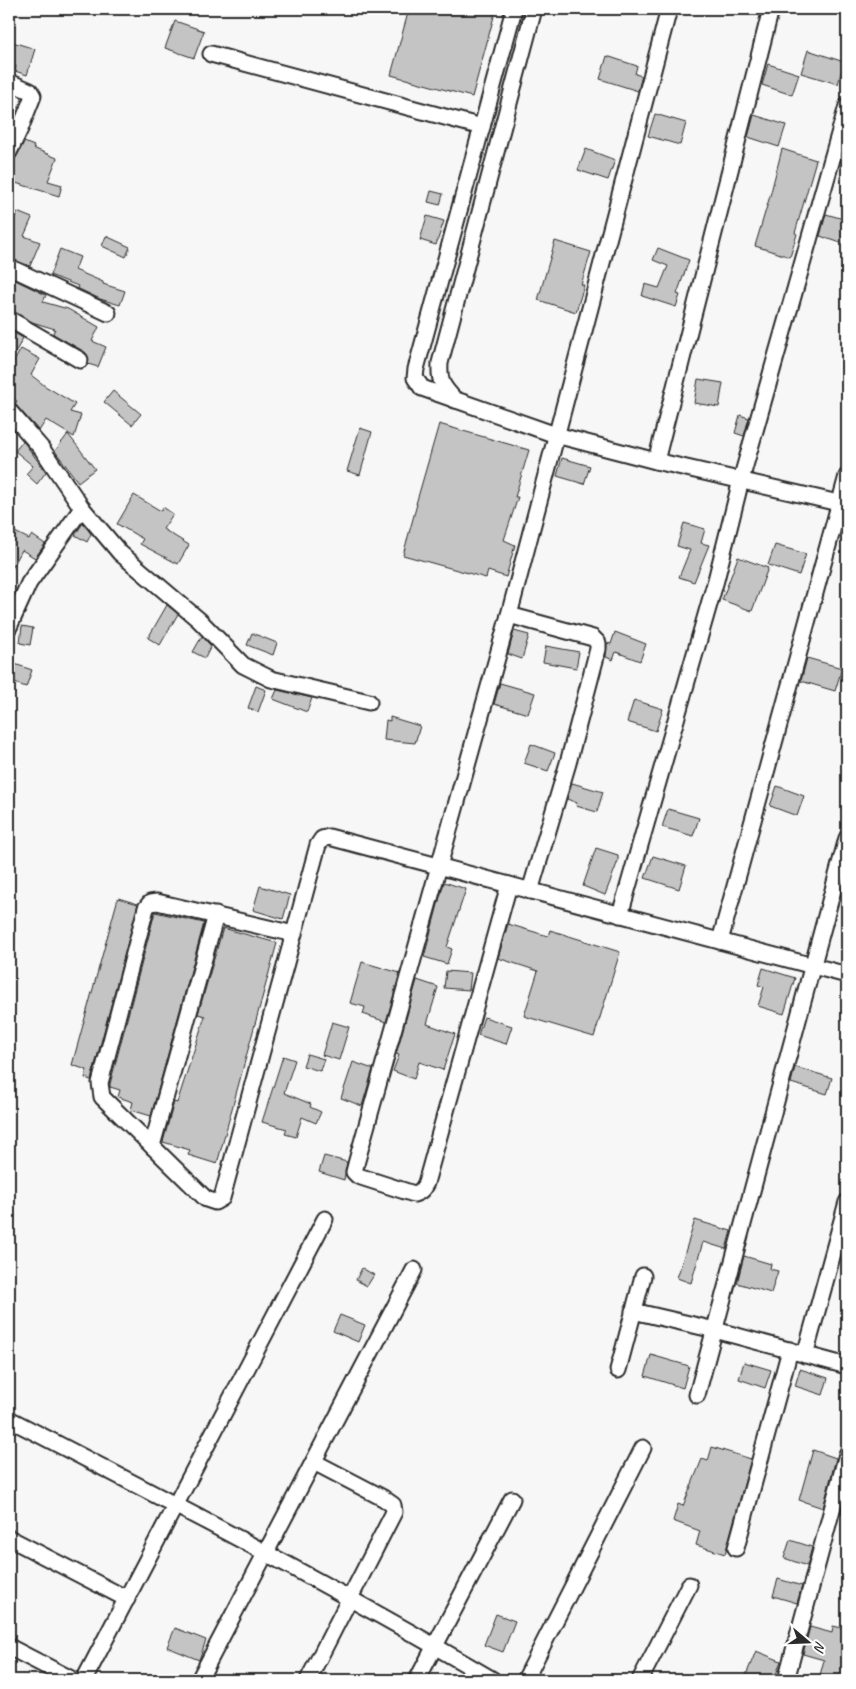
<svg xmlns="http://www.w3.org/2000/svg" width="856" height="1689" font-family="Caveat,sans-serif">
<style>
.building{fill:#c4c4c4;stroke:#2b2b2b}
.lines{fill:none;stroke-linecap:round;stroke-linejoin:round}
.minor-casing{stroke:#2b2b2b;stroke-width:19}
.minor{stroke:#fff;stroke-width:15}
</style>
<rect width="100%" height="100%" fill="#f7f7f7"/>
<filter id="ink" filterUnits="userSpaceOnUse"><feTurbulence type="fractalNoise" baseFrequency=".02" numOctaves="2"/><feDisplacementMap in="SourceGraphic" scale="10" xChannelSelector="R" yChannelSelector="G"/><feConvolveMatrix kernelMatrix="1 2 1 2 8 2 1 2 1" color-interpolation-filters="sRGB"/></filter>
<g filter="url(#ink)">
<g class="building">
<polygon points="409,9 496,9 472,97 391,75"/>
<polygon points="175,21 204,31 194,58 165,48"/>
<polygon points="9,41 35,49 27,75 15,71 16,66 9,64"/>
<polygon points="808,50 844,62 838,84 801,73"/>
<polygon points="607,56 637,66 635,74 642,76 638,91 600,79"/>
<polygon points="768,64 799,74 792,95 762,85"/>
<polygon points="655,114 686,123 680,145 648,136"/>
<polygon points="754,115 786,125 779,147 748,137"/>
<polygon points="24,142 34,146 33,148 57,158 48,181 62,185 59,196 9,181 9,173 14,160 17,156"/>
<polygon points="586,149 615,160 608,180 578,170"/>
<polygon points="782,149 816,160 795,233 797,234 790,257 755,246 770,196"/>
<polygon points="431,191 443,194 440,205 428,202"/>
<polygon points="17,212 32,218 24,236 40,242 30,266 9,258 9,232"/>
<polygon points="826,214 847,220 847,245 820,236"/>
<polygon points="427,216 444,221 436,245 420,240"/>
<polygon points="106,236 130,247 126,257 102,246"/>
<polygon points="555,241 591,252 581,285 584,285 576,312 538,300"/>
<polygon points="658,248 689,260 677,294 680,295 676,307 642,296 645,284 659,288 668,266 653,260"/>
<polygon points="60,249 80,257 75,270 103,282 103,284 125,291 120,305 100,299 77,288 78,286 50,275"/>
<polygon points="9,277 46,295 43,302 68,309 99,327 92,341 106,347 98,367 88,364 88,356 85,352 55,335 53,333 55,329 32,322 9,310"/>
<polygon points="9,330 23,338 9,364"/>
<polygon points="21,349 40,359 31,375 45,386 75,404 70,412 81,415 74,437 46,420 39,431 15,404 17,401 9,396 9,370"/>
<polygon points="698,379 723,383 719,407 694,403"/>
<polygon points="113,391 141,414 132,425 104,402"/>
<polygon points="740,415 749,418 744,436 735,433"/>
<polygon points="439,424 529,450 515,497 518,497 504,540 515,545 506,577 488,571 486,578 403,555 417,504 416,504"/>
<polygon points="360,428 372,432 360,475 347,471"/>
<polygon points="68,434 95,469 78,482 55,451"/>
<polygon points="23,441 46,472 37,484 26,474 33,466 15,451"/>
<polygon points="562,458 590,466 584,484 557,476"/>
<polygon points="134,495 161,511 163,507 173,514 163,529 189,545 178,564 140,544 143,539 117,524"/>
<polygon points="83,523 91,534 87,542 75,535"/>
<polygon points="684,523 705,529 701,543 709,545 694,582 679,577 690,550 677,546"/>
<polygon points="9,529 29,539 32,535 45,544 35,558 22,550 9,574"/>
<polygon points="775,545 806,554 799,575 768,565"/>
<polygon points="738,557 768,568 752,611 722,600"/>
<polygon points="167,605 178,614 160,645 148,638"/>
<polygon points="22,626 33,628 30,645 20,643"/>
<polygon points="514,631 529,635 522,659 508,654"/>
<polygon points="615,632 646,644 640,661 616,652 613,660 606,657 607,643 611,644"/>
<polygon points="252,633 277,643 273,655 247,645"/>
<polygon points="202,636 211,646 205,658 193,652"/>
<polygon points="546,646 579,652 576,668 543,662"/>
<polygon points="807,658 842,668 835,691 801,681"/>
<polygon points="9,662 32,670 26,687 9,681"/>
<polygon points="500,683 535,693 528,714 494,704"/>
<polygon points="256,686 266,690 258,712 248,708"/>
<polygon points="277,690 312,698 307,712 273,699"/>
<polygon points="634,700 663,709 656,731 627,722"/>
<polygon points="390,717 420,726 415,743 384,740 386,720 390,721"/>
<polygon points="531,744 555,753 548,771 524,763"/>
<polygon points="572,783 603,792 597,812 576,806 577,803 567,799"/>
<polygon points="777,786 804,796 797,816 770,806"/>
<polygon points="668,809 699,818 693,836 662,827"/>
<polygon points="596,848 618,855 618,861 605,895 583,886"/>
<polygon points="653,856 686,866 679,889 645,878"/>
<polygon points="444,882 466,889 447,947 452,949 447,964 424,957"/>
<polygon points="260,886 290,895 283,919 253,910"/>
<polygon points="118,898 138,904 91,1080 85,1078 87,1070 72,1065"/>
<polygon points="155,912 204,923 151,1116 131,1110 133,1102 118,1097 120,1090 110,1087 110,1084"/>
<polygon points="508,924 548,936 550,930 620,952 594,1037 524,1016 538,971 498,958"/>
<polygon points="223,928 277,943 217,1164 188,1155 190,1150 163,1142 174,1102 177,1103 205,1016 198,1014"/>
<polygon points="362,962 400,973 386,1022 363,1014 365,1007 350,1003"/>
<polygon points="763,968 795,978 784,1014 758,1006 764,987 758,985"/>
<polygon points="446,971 471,973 469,990 444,988"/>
<polygon points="417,980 438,987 427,1024 455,1034 443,1070 419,1062 414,1079 393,1071 399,1055 396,1054"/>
<polygon points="484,1017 512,1026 506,1044 478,1035"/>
<polygon points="332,1022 349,1027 339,1060 322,1055"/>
<polygon points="307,1054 324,1059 320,1071 303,1066"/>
<polygon points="283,1056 295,1060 284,1093 311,1104 310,1107 321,1112 316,1123 302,1117 296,1137 285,1134 287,1129 262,1122"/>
<polygon points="353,1062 373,1069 362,1106 341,1098"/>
<polygon points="795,1067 832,1078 827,1094 791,1083"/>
<polygon points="324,1156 347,1162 344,1180 319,1172"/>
<polygon points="695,1220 731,1231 726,1249 703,1242 691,1283 677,1278"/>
<polygon points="744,1256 771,1264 770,1269 778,1271 771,1293 737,1283"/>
<polygon points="362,1268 374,1275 367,1286 356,1280"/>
<polygon points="340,1315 365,1325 358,1342 333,1331"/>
<polygon points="651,1355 689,1366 683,1388 645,1376"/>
<polygon points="744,1362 771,1370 765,1388 739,1379"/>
<polygon points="800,1369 828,1378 823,1395 795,1386"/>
<polygon points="712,1447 751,1459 725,1554 696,1545 700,1531 673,1521 678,1504 683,1506 702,1459 708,1461"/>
<polygon points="813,1450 836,1458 823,1508 799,1500"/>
<polygon points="847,1489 847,1515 841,1513"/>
<polygon points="790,1540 812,1547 807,1566 784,1558"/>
<polygon points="778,1579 802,1586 797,1603 773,1596"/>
<polygon points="496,1614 515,1621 503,1652 484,1645"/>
<polygon points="833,1626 847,1629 847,1680 837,1680 820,1675 824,1660 803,1654 810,1627 832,1633"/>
<polygon points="175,1628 206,1640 199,1660 167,1647"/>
<polygon points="756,1651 781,1661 774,1680 744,1680"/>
</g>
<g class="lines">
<defs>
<g id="minor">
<polyline points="514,9 416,369 415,378 422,388 556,435 656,461 847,505"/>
<polyline points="211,54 482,127"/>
<polyline points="9,82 30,91 33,96 20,129 9,152"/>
<polyline points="9,267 108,313"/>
<polyline points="9,319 80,360"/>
<path d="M455 400C442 386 439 382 440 363L534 9"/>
<polyline points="9,411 42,449 82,508 120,553 199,620 243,665 271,679 369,702"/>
<polyline points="656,461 771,9"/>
<polyline points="509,615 593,638 598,643 598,649 568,763 530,891"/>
<polyline points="9,627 29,583 82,508"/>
<path d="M509 885 426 1183C423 1189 421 1192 414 1194L358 1176 354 1172 356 1164 509 615 669 9"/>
<polyline points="620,915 716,580 741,480 847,106"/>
<polyline points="294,934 157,902 150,903 146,908 100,1083 102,1097 206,1199 215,1202 222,1198 318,845 322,839 329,837 847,975"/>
<polyline points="720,941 847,476"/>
<polyline points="152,1146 216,915"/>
<polyline points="633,1311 715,1330 847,1366"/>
<polyline points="805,1355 847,1202"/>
<polyline points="618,1370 643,1276"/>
<polyline points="697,1395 847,838"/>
<path d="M9 1419C172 1503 335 1587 493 1680"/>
<polyline points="9,1538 127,1599"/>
<polyline points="736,1548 790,1350"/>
<polyline points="9,1647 73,1680"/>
<polyline points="84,1680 325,1219"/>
<polyline points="199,1680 414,1270"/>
<polyline points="308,1680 394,1512 393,1505 383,1498 314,1462"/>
<polyline points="417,1680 512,1499"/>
<polyline points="525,1680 643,1448"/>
<polyline points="640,1680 689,1585"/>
<polyline points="786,1680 847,1454"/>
</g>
</defs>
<use href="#minor" class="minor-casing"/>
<use href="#minor" class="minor"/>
</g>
</g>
<rect width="856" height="1689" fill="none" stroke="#fff" stroke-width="30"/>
<rect x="15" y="15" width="826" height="1659" fill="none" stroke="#2b2b2b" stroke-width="2" filter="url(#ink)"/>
<g transform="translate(808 1642) rotate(109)" stroke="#ffffff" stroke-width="4" paint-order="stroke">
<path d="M0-4L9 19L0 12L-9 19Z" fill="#2b2b2b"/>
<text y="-8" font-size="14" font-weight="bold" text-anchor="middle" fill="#2b2b2b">N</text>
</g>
</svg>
